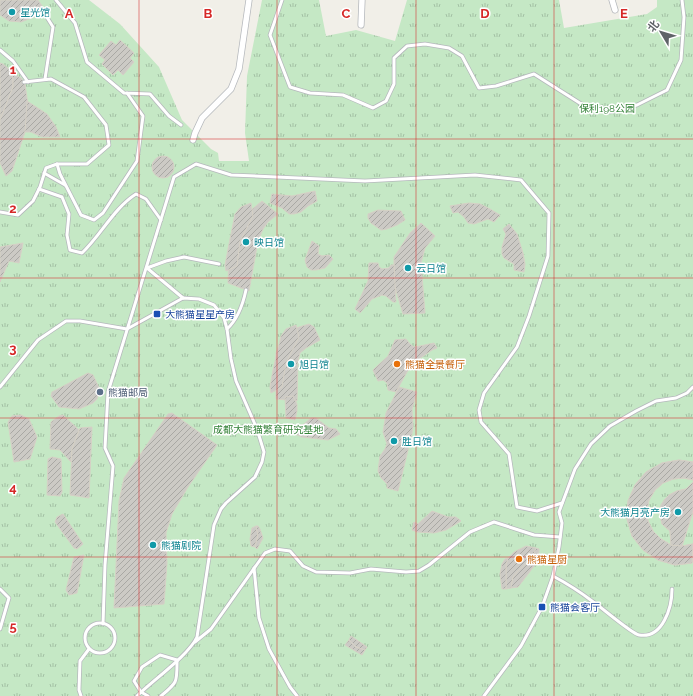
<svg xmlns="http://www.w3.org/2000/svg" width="693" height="696" font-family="Raleway,'Noto Sans SC',sans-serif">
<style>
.park{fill:url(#park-tufts)}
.building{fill:url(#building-hatch);stroke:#d6d1c6}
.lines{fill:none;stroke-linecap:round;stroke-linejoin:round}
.lane-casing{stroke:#b5b8bc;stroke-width:4.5}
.street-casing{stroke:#b5b8bc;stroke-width:7}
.lane{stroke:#fff;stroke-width:3}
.street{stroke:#fff;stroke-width:5.5}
.grid{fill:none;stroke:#d62828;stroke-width:1;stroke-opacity:0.55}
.culture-dot{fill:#0f9aa8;stroke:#fff;stroke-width:1.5}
.transit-dot{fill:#1a4fb4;stroke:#fff;stroke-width:1.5}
.food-dot{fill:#e8710a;stroke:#fff;stroke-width:1.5}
.service-dot{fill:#5c6f8a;stroke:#fff;stroke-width:1.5}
.labels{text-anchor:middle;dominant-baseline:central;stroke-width:3;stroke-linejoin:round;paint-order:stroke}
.culture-label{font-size:10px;fill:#0d838f;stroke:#fff;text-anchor:start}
.park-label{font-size:10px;fill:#348238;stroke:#fff}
.transit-label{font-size:10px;fill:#164399;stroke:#fff;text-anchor:start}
.food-label{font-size:10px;fill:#c56008;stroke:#fff;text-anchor:start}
.service-label{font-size:10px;fill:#4e5e75;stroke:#fff;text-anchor:start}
.grid-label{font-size:13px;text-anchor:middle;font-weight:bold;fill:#d62828;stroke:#fff;stroke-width:3;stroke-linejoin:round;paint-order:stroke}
</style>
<defs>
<pattern id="park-tufts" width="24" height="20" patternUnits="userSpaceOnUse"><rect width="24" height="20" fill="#c5e8c5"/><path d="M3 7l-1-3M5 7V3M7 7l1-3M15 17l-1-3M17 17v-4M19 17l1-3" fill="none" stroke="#a3c0a4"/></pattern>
<pattern id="building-hatch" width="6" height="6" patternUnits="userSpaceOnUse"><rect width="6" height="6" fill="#cccac5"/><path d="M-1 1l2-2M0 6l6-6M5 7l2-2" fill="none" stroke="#a9a8a4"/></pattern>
</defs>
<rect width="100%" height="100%" fill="#f1efe8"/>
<polygon class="park" points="0,0 89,0 120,24 159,67 182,120 211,149 218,153 219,161 249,161 245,133 247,76 262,0 319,0 326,36 356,30 395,41 407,0 559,0 564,28 647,14 657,7 657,0 693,0 693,696 0,696"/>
<g class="building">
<polygon points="0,0 38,0 45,10 34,17 21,22 9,21 0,15"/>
<polygon points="120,40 134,53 130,58 134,62 123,75 118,70 113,75 102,64 105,60 99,55 111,41 116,45"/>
<polygon points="0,63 3,64 10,70 13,78 13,87 0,120"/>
<polygon points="11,73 21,78 25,84 28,105 26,129 12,171 6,176 0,163 0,120 13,87 13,78"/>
<polygon points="27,101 47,114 56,127 60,137 42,137 31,132 25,132"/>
<circle cx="163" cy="167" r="11"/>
<polygon points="315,191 317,201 308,206 301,212 294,214 289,214 282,208 270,203 272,194 292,196"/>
<polygon points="262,201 278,214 268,222 263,229 258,241 249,291 228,283 229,249 238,225 244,216"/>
<polygon points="251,203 253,216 240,241 237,266 226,271 225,265 228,249 235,214 241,207"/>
<polygon points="469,203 480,204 490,209 500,215 494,222 488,219 474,224 468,223 464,217 458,212 453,213 450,206"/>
<polygon points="378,210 401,211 405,220 397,225 387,229 381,230 371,223 368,218 368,214"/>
<polygon points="421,223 435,236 425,248 421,263 425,313 403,314 394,284 394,257 410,233"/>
<polygon points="509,224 517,234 523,253 525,264 524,272 514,270 514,264 504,258 502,254 502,247 506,234 503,229"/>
<polygon points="312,241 319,246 318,254 322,256 329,255 333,259 325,268 316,270 311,270 307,267 305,260"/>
<polygon points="23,243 19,263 9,261 0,282 0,247"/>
<polygon points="369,263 378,263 379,267 382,269 389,268 391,265 394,265 396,302 393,302 386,296 382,295 372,299 360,313 355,309 368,281"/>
<polygon points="309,324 314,327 320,340 306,348 300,353 298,361 297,401 276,399 276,353 280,343 287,334 296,328"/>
<polygon points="296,325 299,337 286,363 282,387 271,393 270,387 273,370 281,336 286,329"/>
<polygon points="406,339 410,344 414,347 420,346 434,343 437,348 432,350 419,359 407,372 396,392 388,390 387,383 383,380 378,381 373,370 388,356 395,340"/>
<polygon points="88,373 93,375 100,390 97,399 93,403 79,409 59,407 51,396 52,392"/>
<polygon points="399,387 417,392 412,409 413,426 412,434 398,491 387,488 387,484 381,478 378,471 380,456 385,449 387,444 383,432 385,420 386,413"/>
<polygon points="293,396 297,404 297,411 295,420 286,418 285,397"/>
<polygon points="172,413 217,445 188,487 172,514 166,533 167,563 164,604 114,608 119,501 124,478 168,414"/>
<polygon points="21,415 29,419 37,437 30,459 14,462 8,422 12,416"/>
<polygon points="63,415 79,430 72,449 71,462 60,450 50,449 51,422 59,416"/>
<polygon points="311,418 316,418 329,428 336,429 340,434 328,440 302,437 288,431 293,425 297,427 304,424"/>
<polygon points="92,427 89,498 70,495 72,449 80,428"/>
<polygon points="52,457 61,459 62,492 60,496 47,495 48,459"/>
<polygon points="679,460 693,462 693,480 684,478 673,479 663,483 655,490 649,500 647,510 648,521 653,531 661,539 671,545 670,531 662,524 660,515 661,505 665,499 669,495 677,491 686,489 693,482 693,511 682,546 693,544 692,563 675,565 658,560 643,550 632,536 627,519 628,501 635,485 646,472 662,463"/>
<polygon points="679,460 693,462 693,480 684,478 673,479 663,483 655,490 649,500 647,510 648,521 653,531 661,539 671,545 682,546 693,544 692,563 675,565 658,560 643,550 632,536 627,519 628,501 635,485 646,472 662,463"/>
<polygon points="693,482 693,511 682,546 671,545 670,531 662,524 660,515 661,505 665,499 669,495 677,491 686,489"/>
<polygon points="432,511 448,517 456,517 461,521 446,530 434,533 417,532 412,530 414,522 418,524"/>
<polygon points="63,514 83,544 77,549 74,548 55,522 57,517"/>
<polygon points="256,526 258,535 255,547 251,546 250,539 252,528"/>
<polygon points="256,526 258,526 260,529 263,538 257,549 255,547 258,535"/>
<polygon points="526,546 536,548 534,554 513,577 511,588 506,589 506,565 508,558 514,552"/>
<polygon points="536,548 539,549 539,552 535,565 518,587 511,588 513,577 518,571 530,560 534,554"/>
<polygon points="84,555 77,593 69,595 66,590 74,557"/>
<polygon points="508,558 506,565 506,589 502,589 500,574 502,564 505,559"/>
<polygon points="351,636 367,647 365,650 356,647 349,640"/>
<polygon points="349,640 356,647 365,650 362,655 345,645"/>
</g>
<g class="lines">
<defs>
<g id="lane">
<polyline points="56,0 75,23 87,62 124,93 150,94 169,116 181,125"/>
<polyline points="282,0 270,35 290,87 310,93 343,95 373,108 386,101 394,84 394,58 407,46 425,44 449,48 462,56 479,88 496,86 534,74 586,107 610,112 637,105 667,90 681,60 684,17 682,0"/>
<polyline points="43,11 53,27 45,79"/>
<polyline points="0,50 13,61 28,82"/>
<polyline points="57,164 60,174 81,215 94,220 103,213 137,161 143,116 127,93"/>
<polyline points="44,173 65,185"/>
<path d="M39 189 62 197 69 214 67 235 70 250 82 253C101 235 114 208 136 194L146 199 161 220"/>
<polyline points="0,212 18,215 33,201 40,187 46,168 57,164 87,164 109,145 106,125 84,97 51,79 24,82"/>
<polyline points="147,268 166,261 184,257 219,264"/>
<polyline points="147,268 183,298"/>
<path d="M227 329C238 319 243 304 246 290"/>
<path d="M0 387 38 340 66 321H80L127 329 183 298 199 299 214 305 224 318 227 329 231 359 236 381 257 429 264 452 262 462 255 477 226 503 221 509 214 525 197 637C189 655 152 681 137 696"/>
<polyline points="254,568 259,618 269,649 290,687 297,696"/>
<path d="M553 576C566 583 579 591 592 601 600 606 632 634 639 635 663 639 672 607 672 589"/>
<polyline points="0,589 9,598 0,629"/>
<circle cx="100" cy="638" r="15"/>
<polyline points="103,624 105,565 113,466 105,448 108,392 174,177 196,164 231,175 365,181 475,175 521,180 549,213 548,256 529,316 517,347 484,393 479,410 481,422 509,454 517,507 537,511 562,503"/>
<polyline points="195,642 211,629 265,553 275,549 290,551 303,566 316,572 350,573 371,569 406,572 419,571 429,565 470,532 494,522 534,535 560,537"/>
<polyline points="81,696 79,690 80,661 89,649"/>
<path d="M148 696 141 692 134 681 142 667 160 655 177 660C177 682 178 682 161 696"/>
<polyline points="484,696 521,646 542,607 553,576 559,547 562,523 559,512 575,469 591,444 610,426 636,411 656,401 676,398 687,393 693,387"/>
</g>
<g id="street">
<polyline points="612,0 615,10"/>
<polyline points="361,25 362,0"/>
<polyline points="193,140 195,133 202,118 231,89 239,69 249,0"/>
</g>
</defs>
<use href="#lane" class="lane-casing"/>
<use href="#street" class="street-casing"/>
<use href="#lane" class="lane"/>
<use href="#street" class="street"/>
</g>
<path class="grid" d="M139 0V696M277 0V696M416 0V696M554 0V696M0 139H693M0 278H693M0 418H693M0 557H693"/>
<g class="culture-dot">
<circle cx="12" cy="12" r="4"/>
<circle cx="246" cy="242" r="4"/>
<circle cx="408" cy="268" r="4"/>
<circle cx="291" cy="364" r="4"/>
<circle cx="394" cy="441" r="4"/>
<circle cx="678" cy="512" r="4"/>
<circle cx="153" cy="545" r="4"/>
</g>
<g class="transit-dot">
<rect x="153" y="310" width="8" height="8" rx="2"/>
<rect x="538" y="603" width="8" height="8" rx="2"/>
</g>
<g class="food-dot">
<circle cx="397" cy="364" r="4"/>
<circle cx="519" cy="559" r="4"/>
</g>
<circle class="service-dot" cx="100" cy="392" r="4"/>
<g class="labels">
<g class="culture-label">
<text x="20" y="12">星光馆</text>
<text x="254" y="242">映日馆</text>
<text x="416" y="268">云日馆</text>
<text x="299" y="364">旭日馆</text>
<text x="402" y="441">胜日馆</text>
<text x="670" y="512" text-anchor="end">大熊猫月亮产房</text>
<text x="161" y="545">熊猫剧院</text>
</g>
<g class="park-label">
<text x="607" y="108">保利198公园</text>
<text x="268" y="429">成都大熊猫繁育研究基地</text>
</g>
<g class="transit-label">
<text x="165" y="314">大熊猫星星产房</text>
<text x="550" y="607">熊猫会客厅</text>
</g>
<g class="food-label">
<text x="405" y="364">熊猫全景餐厅</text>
<text x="527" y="559">熊猫星厨</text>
</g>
<g class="service-label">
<text x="108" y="392">熊猫邮局</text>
</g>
</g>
<g class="grid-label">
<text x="69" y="18">A</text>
<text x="208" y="18">B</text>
<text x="346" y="18">C</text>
<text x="485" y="18">D</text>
<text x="624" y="18">E</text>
<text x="13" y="74">1</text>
<text x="13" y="213">2</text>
<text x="13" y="353">3</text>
<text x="13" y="492">4</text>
<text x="13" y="631">5</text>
</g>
<g transform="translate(661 32) rotate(308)" stroke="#ffffff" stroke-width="3" paint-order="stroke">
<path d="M0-3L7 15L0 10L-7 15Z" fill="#5f6368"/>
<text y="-6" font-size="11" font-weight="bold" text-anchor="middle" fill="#5f6368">北</text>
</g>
</svg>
